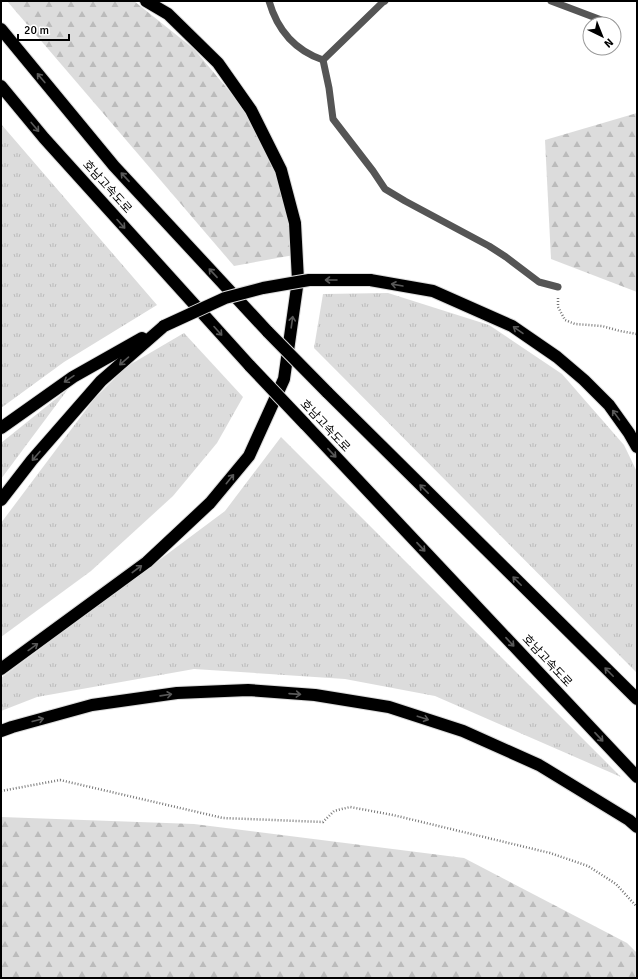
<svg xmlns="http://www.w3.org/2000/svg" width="638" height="979" font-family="Signika,'Noto Sans KR',sans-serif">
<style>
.grass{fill:url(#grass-tufts)}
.forest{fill:url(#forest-firs)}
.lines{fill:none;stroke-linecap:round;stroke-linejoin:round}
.motorway-casing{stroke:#dbdbdb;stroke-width:14}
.path{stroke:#777;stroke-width:2.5;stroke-dasharray:1 2;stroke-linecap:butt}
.service{stroke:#555;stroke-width:7}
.motorway{stroke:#000;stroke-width:12}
.motorway-bridge-casing{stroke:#dbdbdb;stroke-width:14;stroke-linecap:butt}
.motorway-bridge{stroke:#000;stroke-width:12}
.oneway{stroke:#595959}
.labels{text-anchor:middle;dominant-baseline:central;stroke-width:4;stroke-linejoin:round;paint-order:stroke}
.street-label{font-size:12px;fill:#000;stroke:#fff}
</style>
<defs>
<pattern id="grass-tufts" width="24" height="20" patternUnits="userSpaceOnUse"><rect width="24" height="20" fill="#dcdcdc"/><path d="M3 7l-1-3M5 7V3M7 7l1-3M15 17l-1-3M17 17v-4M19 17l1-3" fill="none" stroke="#bbb"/></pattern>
<pattern id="forest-firs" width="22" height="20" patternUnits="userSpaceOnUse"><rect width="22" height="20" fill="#dcdcdc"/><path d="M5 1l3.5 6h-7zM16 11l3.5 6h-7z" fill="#bbb"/></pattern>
</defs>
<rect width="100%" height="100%" fill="#fff"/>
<g class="grass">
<polygon points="1,124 157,305 64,362 1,408"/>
<polygon points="388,293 489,325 562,374 624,445 637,472 637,673 314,348 323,294"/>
<polygon points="184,333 243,397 217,443 173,496 91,571 1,637 1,523 94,399 126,367"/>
<polygon points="68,389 1,479 1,443"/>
<polygon points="281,437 621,777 435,696 345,679 194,669 37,697 1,711 1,678 225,511"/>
</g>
<g class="forest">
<polygon points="7,1 134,1 194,49 246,111 283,178 294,255 234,266"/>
<polygon points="637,113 637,292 551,259 545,140"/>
<polygon points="1,817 194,824 464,858 627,943 637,953 637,978 1,978"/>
</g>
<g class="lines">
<defs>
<g id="motorway">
<polyline points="1,29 114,166 268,332"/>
<polyline points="1,86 44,138 250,366"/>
<polyline points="370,280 433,291 512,326 557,357 584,380 609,405 629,433 637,447"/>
<polyline points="327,392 637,699"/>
<polyline points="305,424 637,777"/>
<polyline points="1,428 73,377 142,338"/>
<polyline points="1,500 32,460 101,381 164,326"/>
<polyline points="1,669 147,562 210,503 249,456 284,379 298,280 295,223 281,170 251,110 218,63 168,14 146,1"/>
<polyline points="1,731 12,727 92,705 177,693 248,690 315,695 389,707 463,731 539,765 629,820 637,827"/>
</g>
</defs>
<use href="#motorway" class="motorway-casing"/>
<g class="path">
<polyline points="558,298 558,307 565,320 575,324 602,326 620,331 637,334"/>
<polyline points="1,791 60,780 223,818 323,822 334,811 350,807 393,815 550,853 588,866 616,884 637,907"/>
</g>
<g class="service">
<path d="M269 1C277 29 294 50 323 60L329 88 333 119 373 171 385 189 405 201 489 246 506 257 539 282 558 287"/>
<polyline points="551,1 612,24"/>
<polyline points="323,60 383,2 385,1"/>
</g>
<use href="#motorway" class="motorway"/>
<defs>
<g id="motorway-bridge">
<polyline points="164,326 225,298 263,288 309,280 370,280"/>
<polyline points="268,332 327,392"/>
<polyline points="250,366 305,424"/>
</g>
</defs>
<use href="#motorway-bridge" class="motorway-bridge-casing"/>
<use href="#motorway-bridge" class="motorway-bridge"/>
</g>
<defs><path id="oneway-shaft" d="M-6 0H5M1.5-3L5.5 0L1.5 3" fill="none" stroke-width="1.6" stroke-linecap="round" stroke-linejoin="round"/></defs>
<g class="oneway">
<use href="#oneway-shaft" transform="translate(41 78) rotate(-130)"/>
<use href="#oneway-shaft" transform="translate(35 127) rotate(50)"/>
<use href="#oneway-shaft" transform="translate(125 177) rotate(-133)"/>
<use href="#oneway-shaft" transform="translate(121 224) rotate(48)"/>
<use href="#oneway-shaft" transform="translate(213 273) rotate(-133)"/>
<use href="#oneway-shaft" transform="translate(331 280) rotate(180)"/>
<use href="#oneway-shaft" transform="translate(397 285) rotate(-170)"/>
<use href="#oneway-shaft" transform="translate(292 322) rotate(-82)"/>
<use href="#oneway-shaft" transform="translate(518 330) rotate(-145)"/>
<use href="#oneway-shaft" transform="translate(218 331) rotate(48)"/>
<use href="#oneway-shaft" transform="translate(124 361) rotate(139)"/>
<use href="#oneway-shaft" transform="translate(69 379) rotate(146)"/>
<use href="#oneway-shaft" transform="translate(616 415) rotate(-126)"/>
<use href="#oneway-shaft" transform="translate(332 453) rotate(47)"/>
<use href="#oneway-shaft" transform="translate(36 456) rotate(131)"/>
<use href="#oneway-shaft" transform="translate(230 479) rotate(-51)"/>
<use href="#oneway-shaft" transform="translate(424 489) rotate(-135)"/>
<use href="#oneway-shaft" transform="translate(421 547) rotate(47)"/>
<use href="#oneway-shaft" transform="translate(137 569) rotate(-37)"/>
<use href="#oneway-shaft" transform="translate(517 581) rotate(-135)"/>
<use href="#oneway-shaft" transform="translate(510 642) rotate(47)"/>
<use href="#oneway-shaft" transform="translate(33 647) rotate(-36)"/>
<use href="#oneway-shaft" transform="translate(609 672) rotate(-135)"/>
<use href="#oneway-shaft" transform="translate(295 694) rotate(4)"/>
<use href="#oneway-shaft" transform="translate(166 695) rotate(-8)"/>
<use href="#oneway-shaft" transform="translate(423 718) rotate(18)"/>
<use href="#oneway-shaft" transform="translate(38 720) rotate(-15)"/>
<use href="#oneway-shaft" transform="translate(599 737) rotate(47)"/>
</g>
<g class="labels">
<g class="street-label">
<text transform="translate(107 187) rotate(48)">호남고속도로</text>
<text transform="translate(325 426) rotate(47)">호남고속도로</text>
<text transform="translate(547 661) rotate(47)">호남고속도로</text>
</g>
</g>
<rect width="638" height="979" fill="none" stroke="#000000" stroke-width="4"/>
<g transform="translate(602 36) rotate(137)"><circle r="19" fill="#ffffff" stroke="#999999"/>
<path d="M0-3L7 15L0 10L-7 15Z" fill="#000000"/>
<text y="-6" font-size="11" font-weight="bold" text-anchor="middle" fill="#000000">N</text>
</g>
<path d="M18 34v6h51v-6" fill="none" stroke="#000000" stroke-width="2"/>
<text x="24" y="34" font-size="12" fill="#000000" stroke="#ffffff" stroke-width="3" paint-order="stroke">20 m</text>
</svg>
